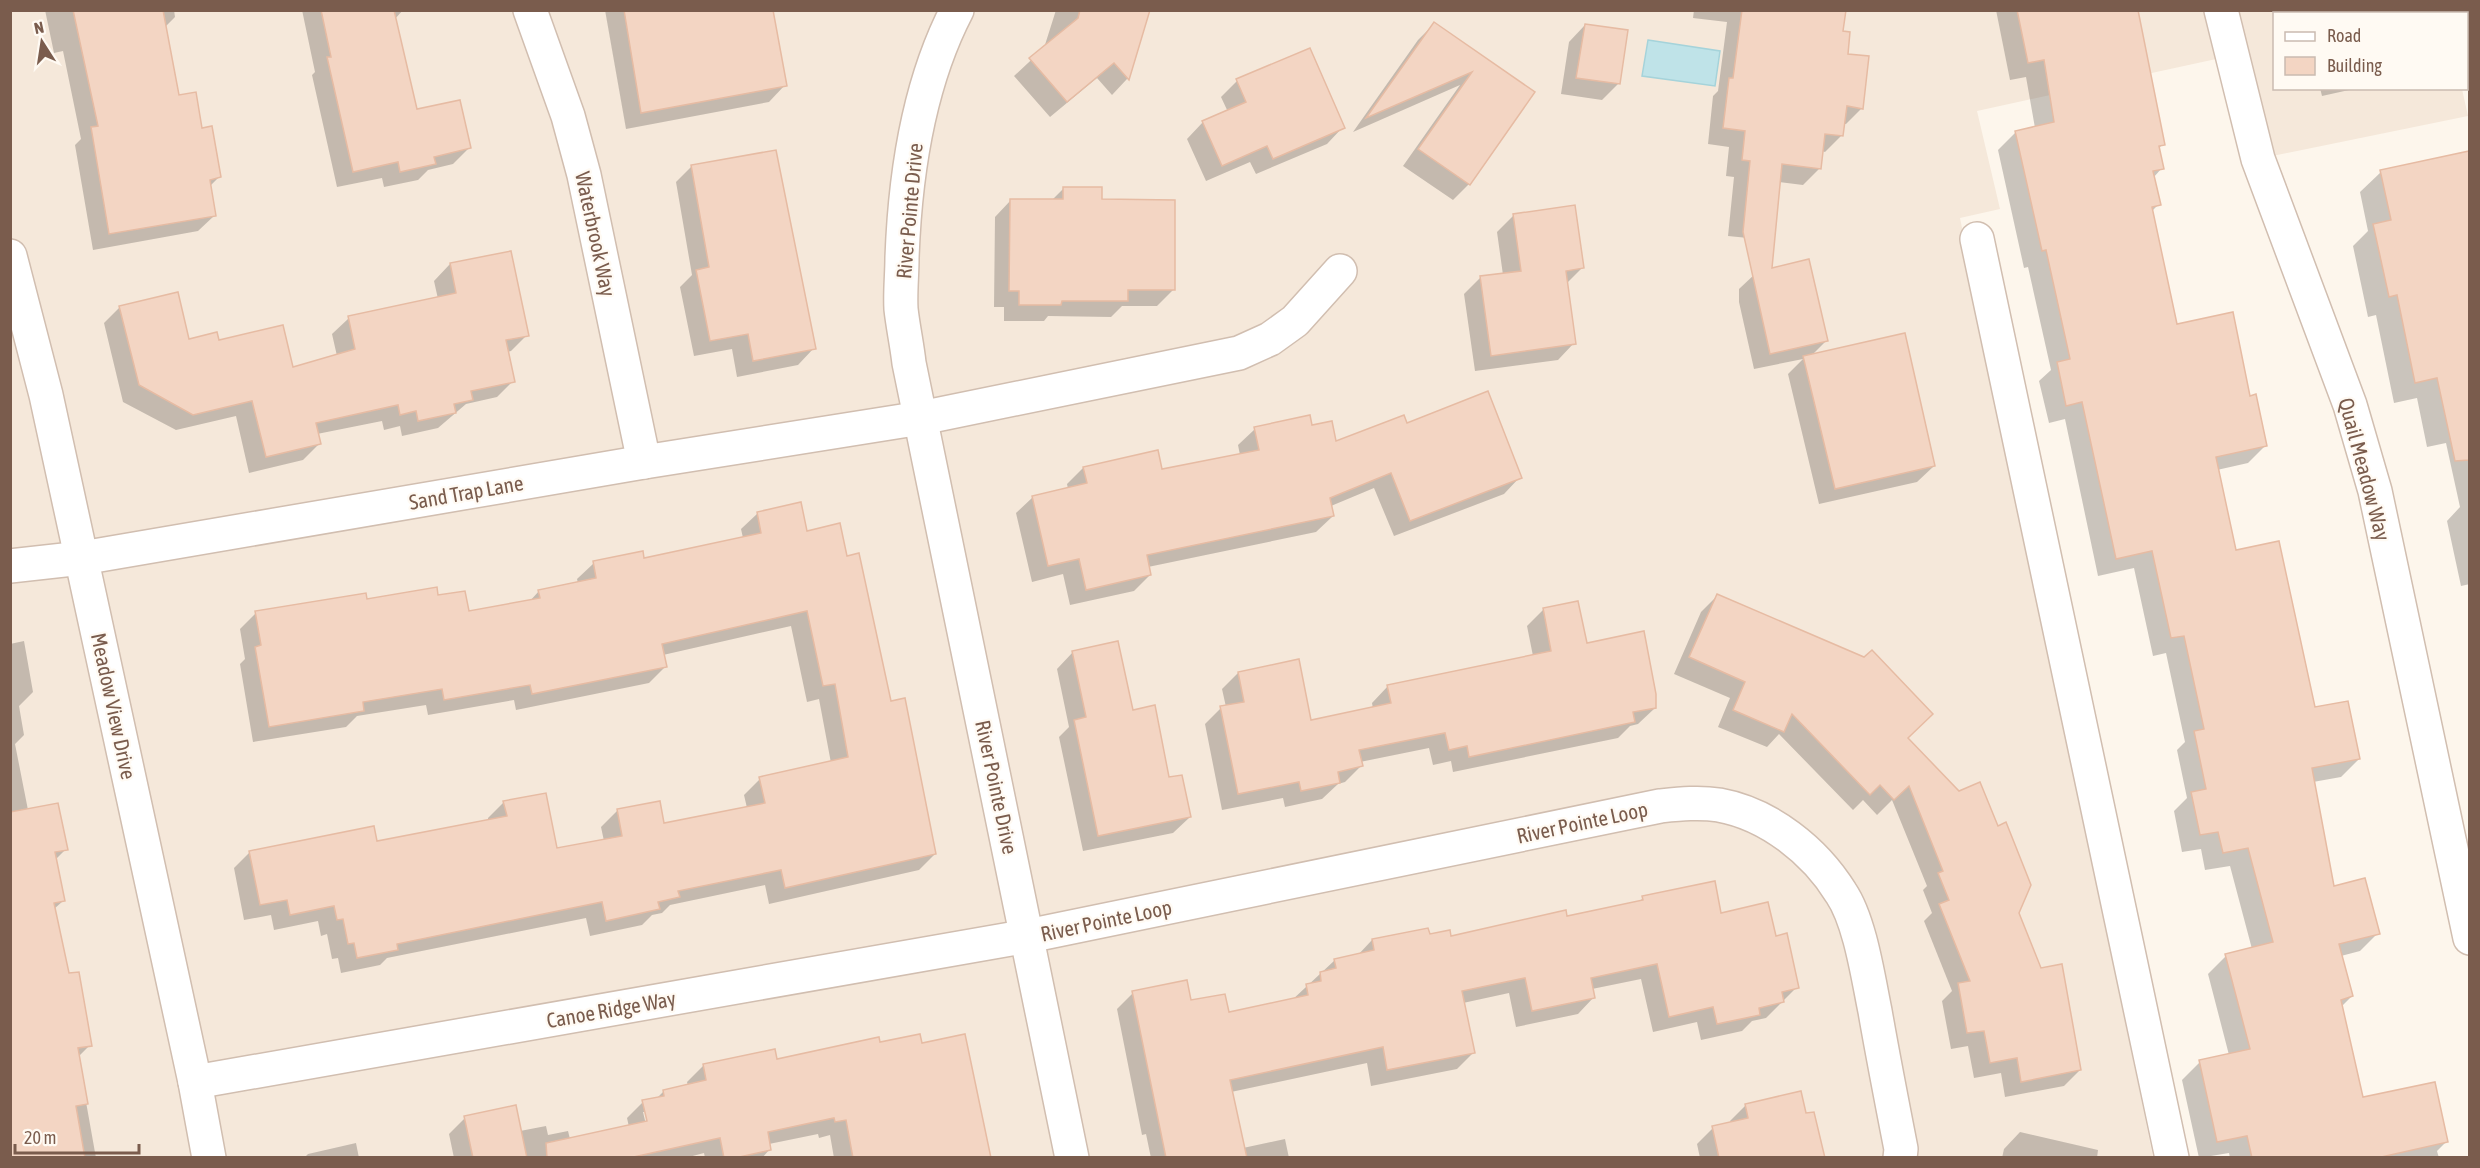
<svg xmlns="http://www.w3.org/2000/svg" width="2480" height="1168" font-family="'Asap Condensed',sans-serif">
<style>
.residential{fill:#f5e8da}
.water{fill:#bfe3e8;stroke:#a5d3da;stroke-width:1.5}
.shadow{fill:#0003;fill-rule:evenodd}
.building{fill:#f3d5c3;stroke:#e6bba3;stroke-width:1.5}
.lines{fill:none;stroke-linecap:round;stroke-linejoin:round}
.minor-casing{stroke:#d1beb0;stroke-width:36}
.minor{stroke:#fff;stroke-width:33}
.labels{text-anchor:middle;dominant-baseline:central;stroke-width:4.5;stroke-linejoin:round;paint-order:stroke}
.street-label{font-size:21px;fill:#7a5c4d;stroke:#fffaf3}
</style>
<rect width="100%" height="100%" fill="#fdf6ec"/>
<polygon class="residential" points="2469,10 2469,43 2467,44 2466,14 2274,14 2274,88 2462,89 2468,116 2258,159 2230,56 1977,111 2000,209 1960,218 2153,1157 11,1158 10,11"/>
<polygon class="water" points="1648,40 1720,51 1715,86 1642,76"/>
<g class="shadow">
<polygon points="45,10 174,10 175,17 165,27 178,97 201,129 219,177 210,186 215,215 198,231 93,250 75,145 81,139 63,51 54,53"/>
<polygon points="302,10 403,10 394,20 416,111 469,148 453,164 428,170 418,180 384,187 382,178 337,187 312,75 315,72"/>
<polygon points="605,10 700,10 785,85 769,102 626,129"/>
<polygon points="1056,10 1149,10 1127,79 1112,95 1097,78 1050,117 1014,76 1044,48"/>
<polygon points="1694,10 1844,10 1842,32 1846,55 1862,108 1846,124 1843,124 1842,135 1825,152 1822,151 1820,168 1803,185 1779,182 1758,239 1728,236 1734,177 1726,176 1729,147 1708,144 1713,96 1718,91 1727,22 1693,18"/>
<polygon points="1996,10 2136,10 2163,144 2158,149 2162,168 2153,178 2159,204 2151,212 2176,326 2249,397 2266,445 2248,463 2217,470 2235,551 2314,709 2359,759 2341,777 2313,782 2333,888 2378,933 2360,951 2341,956 2352,996 2341,1007 2362,1099 2446,1142 2437,1151 2439,1158 2230,1158 2229,1153 2199,1158 2182,1080 2200,1062 2229,1055 2208,974 2226,956 2252,949 2230,866 2205,870 2201,849 2182,852 2174,811 2187,798 2177,750 2185,742 2166,653 2153,656 2134,568 2098,576 2065,419 2049,423 2039,381 2051,370 2028,267 2024,268 1998,150 2016,132 2035,128 2026,77 2010,80"/>
<polygon points="2288,10 2402,10 2402,14 2289,14"/>
<polygon points="1434,24 1533,93 1469,184 1453,200 1403,166 1460,85 1353,132 1418,40"/>
<polygon points="1585,25 1619,83 1602,100 1561,94 1569,42"/>
<polygon points="1237,81 1343,127 1327,144 1256,174 1250,162 1206,181 1187,139 1203,122 1228,112 1221,97"/>
<polygon points="2320,88 2358,88 2322,96"/>
<polygon points="2470,153 2470,584 2461,586 2447,521 2460,507 2446,443 2427,447 2417,398 2394,403 2376,315 2368,317 2353,246 2368,231 2360,192 2381,172"/>
<polygon points="692,166 814,348 798,365 737,377 732,349 694,356 680,287 692,275 676,182"/>
<polygon points="1064,188 1100,201 1173,290 1157,306 1122,306 1111,317 1048,316 1044,321 1004,321 1004,307 994,307 995,217 1011,200 1052,200"/>
<polygon points="1513,216 1582,268 1566,284 1574,343 1558,360 1475,371 1464,294 1480,278 1503,275 1497,232"/>
<polygon points="450,264 527,335 511,351 507,352 513,381 497,397 466,404 438,428 402,436 400,426 384,430 382,421 317,434 319,444 303,460 249,473 236,416 176,430 123,402 104,323 120,307 188,340 218,342 291,369 337,356 332,334 349,318 438,299 434,281"/>
<polygon points="1756,273 1826,341 1811,356 1934,466 1917,482 1819,504 1788,374 1803,359 1754,369 1739,302 1739,289"/>
<polygon points="1311,427 1335,443 1520,477 1504,494 1394,536 1374,488 1331,506 1333,516 1316,532 1148,567 1150,575 1134,591 1070,605 1063,574 1032,582 1016,513 1033,497 1068,489 1067,484 1083,468 1161,471 1240,455 1238,445 1255,429"/>
<polygon points="758,513 806,533 846,558 935,854 919,870 769,904 765,885 670,905 662,913 652,915 642,925 590,936 586,918 387,958 380,965 341,973 338,958 332,959 327,934 321,936 318,921 274,930 271,915 244,920 234,868 250,852 376,843 488,821 488,818 504,802 556,850 604,841 601,827 617,811 663,825 747,808 744,795 760,779 831,763 819,699 807,702 791,626 663,655 665,667 649,683 516,710 514,700 428,715 426,705 357,716 346,727 253,742 240,664 245,659 240,629 256,613 366,601 437,597 467,613 529,602 539,591 578,583 577,579 594,563 643,559 743,538 741,529"/>
<polygon points="1717,596 1906,738 2017,913 2080,1070 2064,1086 2005,1097 2001,1073 1974,1078 1968,1046 1951,1049 1942,1001 1952,991 1924,921 1932,913 1923,890 1927,886 1892,800 1877,815 1863,800 1853,810 1779,734 1767,747 1718,727 1730,698 1674,674 1701,612"/>
<polygon points="1543,610 1655,708 1638,724 1630,726 1618,738 1453,772 1451,761 1433,765 1429,748 1360,762 1361,766 1345,782 1338,784 1322,799 1285,807 1283,798 1222,810 1205,724 1221,708 1226,707 1222,689 1238,673 1309,722 1373,709 1372,703 1388,686 1533,656 1527,626"/>
<polygon points="24,641 33,692 19,706 24,735 15,744 28,810 66,849 55,860 63,901 54,909 68,975 90,1045 78,1057 96,1158 10,1158 10,644"/>
<polygon points="1073,652 1168,779 1190,817 1173,833 1083,851 1059,737 1069,727 1057,669"/>
<polygon points="1643,898 1720,914 1774,937 1797,987 1766,1018 1752,1021 1742,1031 1701,1040 1697,1022 1653,1032 1641,979 1592,989 1594,997 1578,1014 1516,1027 1509,993 1463,1003 1473,1053 1457,1069 1371,1086 1367,1063 1231,1092 1243,1148 1285,1139 1289,1158 1151,1158 1146,1134 1142,1135 1117,1009 1133,993 1190,1002 1227,1014 1291,1001 1335,960 1357,956 1372,940 1429,936 1450,937 1566,917 1639,902"/>
<path d="M879 1044 921 1045 990 1158H834L830 1135 819 1138 818 1134 769 1144 770 1149 762 1158H705L704 1153 685 1158H454L449 1134 465 1118 520 1131 546 1126 548 1135 568 1131 570 1139 629 1127 627 1118 643 1102 656 1099 664 1091 688 1086 687 1082 704 1065 776 1061ZM643 1112H646L650 1128 647 1129Z"/>
<polygon points="1746,1105 1805,1115 1819,1158 1700,1158 1697,1144 1713,1128 1730,1124 1730,1121"/>
<polygon points="2020,1132 2098,1150 2097,1158 2002,1158 2004,1149"/>
<polygon points="356,1143 359,1158 304,1158 308,1154"/>
</g>
<g class="building">
<polygon points="73,10 163,10 179,95 196,92 202,128 212,126 221,177 210,180 216,216 109,234 91,127 98,126"/>
<polygon points="321,10 394,10 417,109 460,100 471,148 434,157 436,164 400,172 398,162 353,172 327,57 331,57"/>
<polygon points="624,10 773,10 787,86 641,113"/>
<polygon points="1080,10 1150,10 1129,80 1114,63 1067,102 1029,58 1078,18"/>
<polygon points="1742,10 1846,10 1843,31 1850,32 1848,54 1869,56 1863,109 1847,106 1843,136 1825,134 1821,169 1782,164 1772,268 1809,259 1828,341 1770,354 1743,232 1750,161 1742,160 1745,131 1723,128 1729,78 1733,78"/>
<polygon points="2017,10 2138,10 2165,145 2159,146 2164,169 2153,171 2161,205 2152,207 2177,324 2233,312 2250,396 2256,394 2267,446 2216,457 2236,550 2279,541 2315,707 2348,701 2360,759 2312,768 2334,886 2365,878 2380,934 2339,944 2353,996 2341,1000 2363,1097 2435,1082 2448,1142 2377,1158 2252,1158 2247,1136 2217,1142 2199,1060 2250,1049 2225,954 2273,942 2248,848 2223,853 2218,832 2200,835 2191,792 2206,789 2194,731 2204,729 2184,636 2171,638 2152,551 2116,559 2082,402 2066,406 2057,362 2070,359 2046,250 2042,251 2015,131 2054,122 2044,60 2028,63"/>
<polygon points="1434,22 1535,92 1470,185 1418,149 1472,72 1366,118"/>
<polygon points="1585,24 1628,30 1620,84 1576,78"/>
<polygon points="1310,48 1345,128 1273,159 1267,146 1222,166 1202,121 1246,102 1236,79"/>
<polygon points="776,150 816,349 753,361 748,334 710,341 696,270 709,267 691,165"/>
<polygon points="2469,151 2469,460 2455,461 2437,378 2415,383 2397,295 2389,297 2373,224 2391,220 2380,170"/>
<polygon points="1063,187 1102,187 1102,199 1175,200 1175,290 1128,290 1128,301 1062,301 1061,305 1019,305 1019,291 1009,291 1010,199 1063,199"/>
<polygon points="1575,205 1584,268 1566,271 1576,344 1491,356 1480,276 1521,271 1513,214"/>
<polygon points="511,251 529,336 506,340 515,382 471,391 473,400 454,404 456,413 418,421 416,411 400,415 398,405 316,423 321,444 266,457 252,401 193,415 139,385 119,306 178,292 189,339 217,332 219,340 283,325 293,367 355,349 348,316 456,293 450,263"/>
<polygon points="1905,333 1935,466 1835,489 1803,356"/>
<polygon points="1488,391 1522,478 1410,521 1391,473 1330,498 1334,516 1147,555 1151,575 1086,590 1079,559 1048,566 1032,496 1087,483 1083,467 1158,450 1162,469 1259,450 1254,427 1310,415 1312,425 1332,421 1336,441 1404,415 1407,423"/>
<polygon points="801,502 807,531 840,523 847,556 859,553 891,701 905,698 936,854 785,888 781,870 678,891 680,897 658,902 660,909 606,921 602,902 397,944 398,950 357,958 354,943 348,944 343,919 337,920 334,906 290,915 287,900 260,905 249,851 374,826 377,841 507,816 503,801 546,793 557,848 622,836 617,809 660,801 664,823 765,803 759,777 848,757 835,684 823,686 807,611 662,644 667,667 532,694 530,685 444,700 442,689 363,702 364,711 269,727 255,647 261,645 255,611 366,593 367,599 437,587 438,595 465,591 469,611 540,598 538,590 596,578 593,561 643,551 644,558 761,533 757,512"/>
<polygon points="1717,594 1864,657 1872,650 1933,714 1908,738 1959,791 1980,782 1998,826 2006,822 2031,885 2019,913 2041,968 2062,964 2081,1070 2021,1082 2017,1058 1990,1063 1984,1031 1967,1033 1958,983 1970,981 1939,904 1949,900 1938,873 1943,871 1909,786 1894,800 1880,785 1870,795 1792,714 1784,732 1733,710 1745,682 1689,657"/>
<polygon points="1578,601 1587,643 1644,631 1656,694 1656,708 1633,712 1635,722 1469,757 1467,746 1449,750 1445,733 1359,750 1363,766 1338,772 1340,783 1301,791 1299,782 1238,794 1220,706 1244,702 1238,672 1299,659 1311,720 1391,703 1387,685 1551,651 1543,608"/>
<polygon points="1118,641 1133,710 1155,705 1169,777 1182,775 1191,817 1098,836 1074,720 1086,717 1072,651"/>
<polygon points="58,803 68,850 55,852 65,901 54,903 69,973 79,972 92,1046 78,1048 88,1104 76,1106 85,1158 10,1158 10,812"/>
<polygon points="1715,881 1721,913 1768,902 1776,936 1787,933 1799,988 1782,992 1784,1002 1759,1008 1760,1015 1717,1024 1713,1007 1669,1017 1657,964 1591,978 1595,998 1532,1011 1525,978 1462,991 1475,1053 1387,1070 1383,1047 1230,1080 1247,1158 1166,1158 1132,991 1187,980 1191,1000 1225,994 1229,1012 1308,995 1306,984 1321,981 1320,972 1336,968 1334,959 1374,950 1372,939 1428,928 1430,934 1450,930 1451,936 1566,910 1567,916 1643,900 1642,896"/>
<polygon points="920,1034 922,1043 965,1034 991,1158 853,1158 846,1120 835,1122 834,1118 768,1132 771,1150 735,1158 724,1158 720,1138 629,1158 547,1158 546,1143 647,1121 642,1100 664,1096 663,1090 706,1080 703,1064 775,1049 777,1059 879,1037 880,1042"/>
<polygon points="1801,1091 1806,1113 1814,1112 1825,1158 1719,1158 1712,1126 1748,1118 1745,1104"/>
<polygon points="516,1105 527,1158 473,1158 464,1116"/>
</g>
<g class="lines">
<defs>
<g id="minor">
<polyline points="530,10 568,116 584,175 644,462"/>
<path d="M957 10C918 85 905 174 902 258 902 275 900 292 901 309 903 327 907 345 909 363L1072 1158"/>
<polyline points="2221,10 2258,159 2350,405 2375,491 2470,938"/>
<polyline points="1977,239 2172,1158"/>
<polyline points="10,256 46,395 195,1082 209,1158"/>
<polyline points="10,566 82,558 644,462 921,418 1239,353 1270,339 1295,321 1340,271"/>
<path d="M195 1082 1028 936 1660 806C1680 804 1699 802 1719 805 1769 814 1815 851 1841 893 1860 921 1868 977 1875 1011 1883 1057 1892 1103 1901 1149L1900 1158"/>
</g>
</defs>
<use href="#minor" class="minor-casing"/>
<use href="#minor" class="minor"/>
</g>
<g class="labels">
<g class="street-label">
<text transform="translate(909 211) rotate(-85)">River Pointe Drive</text>
<text transform="translate(596 234) rotate(78)">Waterbrook Way</text>
<text transform="translate(2365 469) rotate(75)">Quail Meadow Way</text>
<text transform="translate(466 492) rotate(-10)">Sand Trap Lane</text>
<text transform="translate(114 706) rotate(78)">Meadow View Drive</text>
<text transform="translate(997 787) rotate(78)">River Pointe Drive</text>
<text transform="translate(1582 822) rotate(-12)">River Pointe Loop</text>
<text transform="translate(1106 920) rotate(-12)">River Pointe Loop</text>
<text transform="translate(611 1009) rotate(-10)">Canoe Ridge Way</text>
</g>
</g>
<rect width="2480" height="1168" fill="none" stroke="#7a5c4d" stroke-width="24"/>
<rect x="2273" y="12" width="195" height="78" fill="#fffaf3" stroke="#cabbb1" stroke-width="1.5"/>
<rect x="2285" y="32" width="30" height="9" fill="#ffffff" stroke="#cabbb1" stroke-width="1.5"/>
<text x="2327" y="42" font-size="18" fill="#7a5c4d">Road</text>
<rect x="2285" y="57" width="30" height="18" fill="#f3d5c3" stroke="#cabbb1" stroke-width="1.5"/>
<text x="2327" y="72" font-size="18" fill="#7a5c4d">Building</text>
<g transform="translate(42 42) rotate(348)" stroke="#fffaf3" stroke-width="4.5" paint-order="stroke">
<path d="M0-4.5L10 22L0 15L-10 22Z" fill="#7a5c4d"/>
<text y="-9" font-size="16" font-weight="bold" text-anchor="middle" fill="#7a5c4d">N</text>
</g>
<path d="M15 1144v9h124v-9" fill="none" stroke="#7a5c4d" stroke-width="3"/>
<text x="24" y="1144" font-size="18" fill="#7a5c4d" stroke="#fffaf3" stroke-width="4.5" paint-order="stroke">20 m</text>
</svg>
